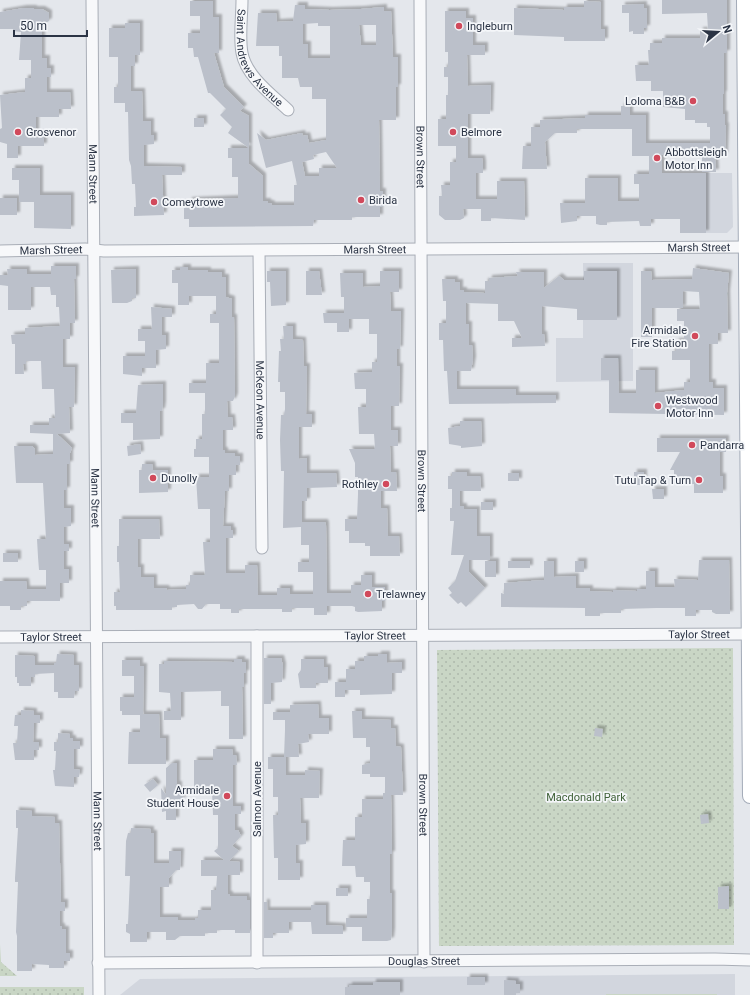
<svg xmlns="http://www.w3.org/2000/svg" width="750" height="995" font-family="Roboto,sans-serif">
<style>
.built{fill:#d2d6de}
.green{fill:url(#green-dots)}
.pitch{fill:#c9d6c5}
.building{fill:#bbc0ca;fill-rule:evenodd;filter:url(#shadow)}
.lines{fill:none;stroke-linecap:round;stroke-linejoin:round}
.minor-casing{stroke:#a9aeb7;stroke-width:13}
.major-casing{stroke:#a3abb8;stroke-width:16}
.minor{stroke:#f7f8fa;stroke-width:11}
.major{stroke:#fff;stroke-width:14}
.poi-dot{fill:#d1495b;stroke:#f4f6f9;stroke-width:1.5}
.labels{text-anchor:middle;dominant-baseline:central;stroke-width:3.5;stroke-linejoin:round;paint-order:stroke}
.poi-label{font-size:11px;fill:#2b3445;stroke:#f4f6f9;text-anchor:start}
.street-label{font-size:11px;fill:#2b3445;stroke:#f4f6f9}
.park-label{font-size:11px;fill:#3f6138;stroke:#f4f6f9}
</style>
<defs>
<pattern id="green-dots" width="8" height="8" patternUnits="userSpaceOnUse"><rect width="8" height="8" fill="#c9d6c5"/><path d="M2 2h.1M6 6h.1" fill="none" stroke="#adb8ab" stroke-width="1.8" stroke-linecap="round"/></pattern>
<filter id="shadow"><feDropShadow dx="3" dy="-3" stdDeviation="1" flood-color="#0004"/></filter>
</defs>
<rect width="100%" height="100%" fill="#e4e7ec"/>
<g class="built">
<polygon points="680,173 732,173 733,227 727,233 680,233"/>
<polygon points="583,263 633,263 633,381 556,382 556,338 583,338"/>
<polygon points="735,974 735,995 120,995 140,979"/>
</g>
<g class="green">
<polygon points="733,648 734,945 439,946 437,650"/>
<polygon points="0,944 1,962 17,976 0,976"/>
<rect x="0" y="987" width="84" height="8"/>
</g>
<rect class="pitch" x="606" y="994" width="111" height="1"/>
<g class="building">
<polygon points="662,0 727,0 727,53 724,53 724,94 723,94 723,114 725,114 725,126 726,125 725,155 715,155 716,172 702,172 702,155 662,155 662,173 706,173 706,233 680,233 680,219 651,219 651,226 640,226 639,221 607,222 607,225 600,225 596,224 596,216 577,216 577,221 561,223 560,203 585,203 585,178 618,178 618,201 639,201 639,184 634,184 634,174 649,174 649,156 632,156 632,129 577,129 577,133 555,133 545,142 547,169 522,169 523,146 531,146 531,127 540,127 540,120 585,118 585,115 621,115 621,106 630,106 630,115 646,115 646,143 710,143 710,127 707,127 707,123 695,123 695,120 685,120 685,109 663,107 663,91 651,91 651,81 636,81 635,65 649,65 648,50 650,50 650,43 662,43 662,38 700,38 700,30 708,30 707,13 662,14"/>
<path d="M190 1H213V17H219V53H214L224 87 244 107 240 111 249 116V164L263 176V201H268V203H271L272 205H294V185H297L292 161 266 168 257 133 266 140 302 133 303 136 307 135 309 143 326 140V99H312V87H300L298 78H282V56H279V46H256L258 13H276L277 22 293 21 295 5H305V9L330 10 361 9 384 7V11H391L393 57H398V87H396V120H379L380 191H383V207H380V217H352V220H314L313 226 189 227V219H184V208H189V200L238 198V177H232V158H228V148H249L228 133 232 127 220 115 226 109 210 93H208L198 57H194L193 48H188V33H200V16H190ZM318 23V26H330V58H308V44H303V24ZM359 25H376V45H361ZM326 152 337 168H319V176H305L302 162 314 159 313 155Z"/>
<polygon points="584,1 601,2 601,29 605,29 605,41 564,41 564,37 514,35 514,8 564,10 564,7 584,7"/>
<polygon points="644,4 644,8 647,8 647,28 644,28 644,34 633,34 633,31 629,32 629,13 622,13 622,5"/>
<polygon points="24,8 34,8 34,9 42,9 49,13 49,21 42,25 42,58 47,58 47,68 51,68 51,77 47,77 47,92 70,92 71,109 59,109 59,117 36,117 36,137 44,137 44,146 18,146 18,158 7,158 7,144 0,142 0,129 2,128 0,95 25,92 25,78 31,78 31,60 19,60 21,32 13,31 13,29 0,29 0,12"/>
<polygon points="445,11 466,11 466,18 473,18 473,45 485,45 485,55 467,55 468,86 491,85 490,114 468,114 468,158 482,158 483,164 483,173 476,173 476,199 497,199 497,181 524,181 525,220 491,218 491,221 481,221 481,209 463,209 464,218 460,220 445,220 439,215 439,196 442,196 441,185 450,185 450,162 456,162 456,146 438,146 438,119 446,119 446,95 448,95 448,77 444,77 444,67 448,67 448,52 445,52"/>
<polygon points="125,23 140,23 140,55 135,55 135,66 131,66 131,91 142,91 143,121 151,121 151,135 154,135 154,144 144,145 144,166 182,167 182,175 162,175 164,215 134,216 134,207 136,207 135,184 132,184 131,166 129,160 128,112 125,112 125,103 114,103 114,87 118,87 118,57 109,57 109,28 125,28"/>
<rect x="194" y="118" width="10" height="9"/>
<polygon points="12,168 40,168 40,195 71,195 71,229 34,228 34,202 19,202 19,180 12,180"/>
<rect x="0" y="198" width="17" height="17"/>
<polygon points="51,266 76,266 76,279 74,279 75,323 70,323 70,339 63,339 63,367 75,367 74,407 69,407 70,433 57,434 72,448 70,453 70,464 67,464 67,490 64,490 64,508 71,508 71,526 64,527 64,544 69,544 69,551 64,551 64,569 69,569 69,583 60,583 60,601 27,601 27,606 21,606 21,610 10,610 10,606 0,606 0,581 26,581 27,589 46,589 46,570 39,570 38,557 37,539 46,539 43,483 16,483 14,446 32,446 35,449 35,455 53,454 53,434 30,433 30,425 49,425 49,418 55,418 54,389 42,389 41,361 26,361 26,364 23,364 24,374 15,374 15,344 12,344 11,335 25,334 25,328 60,326 59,307 56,307 56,295 51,295 50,287 31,287 31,310 8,310 8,286 0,285 0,275 8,275 7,269 27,269 27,274 51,274"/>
<polygon points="180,267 188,267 188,270 208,270 208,272 222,272 222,277 226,277 226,297 232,299 232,317 234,317 235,396 233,401 227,401 228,417 232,417 233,427 233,430 223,430 223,450 225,450 225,453 235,453 235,456 240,456 240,465 236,465 236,475 229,475 229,491 225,491 223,526 231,526 231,530 233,530 233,538 226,538 226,573 245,573 245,565 257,565 258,595 277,595 277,588 290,588 290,594 313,594 313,572 298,572 298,562 309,562 309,545 301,545 301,527 283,528 284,471 281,471 280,440 281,415 284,415 285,409 285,392 280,392 280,382 278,382 279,351 281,351 280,339 284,339 283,326 293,326 293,339 303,340 304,366 307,366 306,414 312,414 312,427 299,427 299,459 307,458 307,473 336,473 337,487 307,488 307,501 302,501 302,522 325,522 326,525 327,593 351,593 351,585 361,585 361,575 372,575 372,587 385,587 385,601 382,601 382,611 358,612 355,611 355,607 352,606 327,606 327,615 314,615 314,608 292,608 292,612 282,612 282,609 239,609 239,613 231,613 231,609 220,609 220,604 206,604 202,609 198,609 194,604 177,605 177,607 172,607 172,610 116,610 116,606 114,606 114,592 120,592 119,562 117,562 117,546 119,546 119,519 159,519 160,539 138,539 138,567 141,567 141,577 154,577 154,588 166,588 167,590 186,589 186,585 190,585 190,575 205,575 203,542 210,542 210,509 198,509 196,477 209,477 209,457 194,457 194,449 196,449 196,439 202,439 202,414 205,414 205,393 189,393 189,383 206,383 206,363 219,363 219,323 210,323 210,314 216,314 216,296 189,296 189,305 178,305 178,283 172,283 172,270 180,270"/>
<polygon points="693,268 729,273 727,293 728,333 718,333 718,344 709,344 709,382 713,382 713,388 724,388 724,415 609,413 609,380 601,380 601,358 618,358 619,393 636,393 636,370 655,370 655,393 684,390 684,382 690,382 690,360 672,360 672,351 676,351 676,341 684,341 684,321 677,321 677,309 700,309 699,292 683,291 683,308 652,308 652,337 641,337 641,271 651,271 652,280 692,279"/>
<polygon points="136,269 136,298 132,298 132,301 127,303 112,303 111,270"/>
<polygon points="267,271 286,271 286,305 271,306 270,282 267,282"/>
<polygon points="306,271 319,271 322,295 306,295"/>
<polygon points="380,271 399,271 399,292 390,292 391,311 401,311 400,349 397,349 397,366 400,366 399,406 391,406 391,430 398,430 398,446 390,446 391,472 396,472 397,491 381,491 381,508 387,508 388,536 399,536 400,556 370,556 370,546 365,546 365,543 349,543 349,531 345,531 345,519 357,519 358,494 358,477 355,477 355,463 349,449 375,449 374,434 359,434 358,407 366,407 366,389 355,389 354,373 372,372 372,362 377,362 377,334 369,334 369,319 349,319 349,332 337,332 337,323 324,323 323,313 344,313 344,297 341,297 340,273 363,273 363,287 380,286"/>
<polygon points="584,271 617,271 617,320 577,320 577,309 542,306 542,334 544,334 545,346 512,347 512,338 522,338 514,321 498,321 498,304 466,303 466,324 469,324 469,345 472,345 473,359 471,371 457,371 457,389 516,389 516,395 556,395 556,403 449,404 447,371 444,371 443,340 439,340 439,323 446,323 446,301 443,301 442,279 455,279 455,282 460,282 460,290 464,290 464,292 485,293 485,281 489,281 489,278 518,276 516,272 544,272 544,288 559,276 564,280 584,280"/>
<polygon points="151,307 172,309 172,317 162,317 162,335 166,335 166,349 156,350 156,368 142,368 142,376 123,374 123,356 145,356 145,341 138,341 138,329 152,329"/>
<polygon points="163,384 163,404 162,411 160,411 160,439 133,440 133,423 121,423 121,413 136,413 138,385"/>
<polygon points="460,421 481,421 482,446 461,448 461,446 449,444 448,428 460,426"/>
<polygon points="657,438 726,438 726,452 720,452 720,476 723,476 723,493 694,493 694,484 674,484 674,470 670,470 680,452 657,452"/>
<polygon points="140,444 141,454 128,456 127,446"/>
<polygon points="142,464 152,464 153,470 168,470 168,492 139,493 139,470 142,470"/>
<polygon points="452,472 467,472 467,476 480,476 481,491 460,491 460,506 464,506 464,509 477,509 477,536 490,536 490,560 469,560 469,572 485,588 466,607 461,602 458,604 449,595 452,593 448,588 455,581 464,555 451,555 454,521 450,521 450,508 452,508 452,489 448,489 448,476 452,476"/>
<rect x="634" y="472" width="10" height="13"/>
<rect x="508" y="473" width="11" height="8"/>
<polygon points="652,489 664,489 664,499 653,499"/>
<rect x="481" y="502" width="12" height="8"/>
<rect x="3" y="553" width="15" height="9"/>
<polygon points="699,560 729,560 730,614 716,614 712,612 712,610 696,610 696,616 685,616 685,608 657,608 621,609 621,613 600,613 600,616 585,616 585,608 501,607 501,593 504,594 504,583 544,580 544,561 554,561 554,577 576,576 576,588 590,588 590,591 613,592 613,590 637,591 637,589 646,589 646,571 655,571 655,587 675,587 674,579 698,580"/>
<rect x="485" y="561" width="11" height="16"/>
<rect x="508" y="561" width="22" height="7"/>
<rect x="575" y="561" width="9" height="11"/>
<polygon points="57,654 74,655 74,665 79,665 79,691 75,691 74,698 58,698 58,692 54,692 54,673 35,674 35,677 31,677 31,686 19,686 19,683 17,683 17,677 15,677 15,655 35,656 35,665 54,665 54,663 56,663"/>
<polygon points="378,654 387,654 387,663 402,662 402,673 392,673 392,694 360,695 360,690 345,690 345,697 335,697 335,682 346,682 346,669 355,669 355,661 364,661 364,656 378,656"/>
<polygon points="264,658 281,658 283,666 282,682 271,683 271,704 264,704"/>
<polygon points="234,659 242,659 242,662 246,662 246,673 244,673 244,687 242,687 243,739 229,739 229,706 221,706 221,691 181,692 181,720 164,720 164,711 171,711 170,693 159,692 159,664 164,664 164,661 234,662"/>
<polygon points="301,659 324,659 324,667 328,667 328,683 316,683 316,688 300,688 298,674 301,670"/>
<polygon points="122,660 140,660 140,666 144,666 143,714 159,714 160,738 166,738 166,764 128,764 129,732 140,732 140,715 122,715 122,711 120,711 120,697 134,697 134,676 122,676"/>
<polygon points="318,704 319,718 329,718 329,734 308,734 309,742 298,744 299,757 286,757 286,775 305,775 305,770 320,771 319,798 300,798 301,823 306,823 306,844 296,845 296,863 300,863 300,880 278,880 278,858 274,858 273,815 278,815 278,797 273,797 273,769 268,769 268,757 284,757 285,730 285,720 273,720 273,712 290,712 290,705"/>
<polygon points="21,710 34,711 34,715 40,715 40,723 34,723 34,726 33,742 39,742 39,750 34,750 34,760 15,760 13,743 17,743 18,726 14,726 15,715 21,715"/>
<polygon points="352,711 362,711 362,719 391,720 391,728 395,728 396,746 401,747 403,795 391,795 392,854 390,854 390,893 392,893 392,931 391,940 387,941 362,941 362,927 346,927 346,918 367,918 367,899 370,899 370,882 364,882 364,877 356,877 355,866 342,866 343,840 355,840 355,817 362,817 362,799 383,799 383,793 385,793 385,777 370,777 370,774 362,774 362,765 370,763 370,747 366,747 366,738 353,738"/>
<polygon points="595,728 603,729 602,737 594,736"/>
<polygon points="58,733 70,734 70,738 73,738 73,741 80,741 80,749 74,749 74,769 80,770 79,777 74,777 74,787 55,786 53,770 55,770 56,751 54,751 54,742 58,742"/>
<polygon points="213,749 232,749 233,755 236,755 237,765 233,765 233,806 241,806 241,814 235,814 235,830 238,830 241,836 232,846 239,851 229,861 240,862 240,875 228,875 228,894 230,894 230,896 247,896 247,900 250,900 250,933 235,933 235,930 217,930 217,933 205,933 205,936 180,936 175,940 166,940 166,932 147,932 147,942 130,942 130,934 126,932 126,924 128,924 130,876 125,876 126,841 128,833 131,833 131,828 151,829 151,833 154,833 154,863 169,863 169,851 181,851 180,870 176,870 169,878 169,887 160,887 160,917 178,917 178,920 195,920 195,918 198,918 198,910 211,910 211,890 216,890 217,876 201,876 201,860 224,860 214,851 218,848 218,815 213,815 212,792 194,792 194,760 213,760"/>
<polygon points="172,763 177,763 177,784 179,784 179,790 183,790 183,800 176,799 176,820 166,820 166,811 162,812 161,788 166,795 166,768"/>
<polygon points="153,779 158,785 150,792 144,785"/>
<polygon points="16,810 32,811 32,816 55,817 55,823 59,823 61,902 65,902 65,911 60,911 60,926 62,926 62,929 66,929 66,953 70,953 70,961 64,961 64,968 49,968 49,965 32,964 32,971 17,971 17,936 16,932 18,882 15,882 15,878 18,828 16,828"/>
<polygon points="708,814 709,823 701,824 700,815"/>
<polygon points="729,886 729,909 718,909 718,887"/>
<rect x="336" y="888" width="12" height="8"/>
<polygon points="264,902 267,902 267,910 311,910 311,905 326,905 326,925 343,926 343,934 312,934 311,922 289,922 289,933 273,933 273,938 264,938"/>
<rect x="467" y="977" width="18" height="8"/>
<polygon points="504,980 516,981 516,984 520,984 520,993 516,993 516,995 504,995"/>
<polygon points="373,982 400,982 400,995 345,995 345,987 349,987 349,985 373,985"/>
</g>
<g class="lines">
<defs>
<g id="minor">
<path id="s1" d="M92 0 99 995"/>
<path id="s2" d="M242 0C242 17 239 37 242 53 246 76 272 95 288 110"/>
<path id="s3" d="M420 0 424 962"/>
<path id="s4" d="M0 251 85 249 104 251 746 247"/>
<path id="s5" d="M259 251 262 548"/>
<polyline points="257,636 257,963"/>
<path id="s6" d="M0 637 750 634"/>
<path id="s7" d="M98 963 715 959 750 960"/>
</g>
<polyline id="major" points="744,0 750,796"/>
</defs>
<use href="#minor" class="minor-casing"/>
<use href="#major" class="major-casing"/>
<use href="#minor" class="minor"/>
<use href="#major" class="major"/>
</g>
<g class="poi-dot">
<circle cx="459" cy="26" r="4"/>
<circle cx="693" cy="101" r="4"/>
<circle cx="18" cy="132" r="4"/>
<circle cx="453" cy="132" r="4"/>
<circle cx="657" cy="158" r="4"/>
<circle cx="361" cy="200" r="4"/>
<circle cx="154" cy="202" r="4"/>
<circle cx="695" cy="336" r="4"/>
<circle cx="658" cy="406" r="4"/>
<circle cx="692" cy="445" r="4"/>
<circle cx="153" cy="478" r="4"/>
<circle cx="699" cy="480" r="4"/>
<circle cx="386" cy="484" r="4"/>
<circle cx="368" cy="594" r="4"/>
<circle cx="227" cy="796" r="4"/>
</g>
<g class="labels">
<g class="poi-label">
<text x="467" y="26">Ingleburn</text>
<text x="685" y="101" text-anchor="end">Loloma B&amp;B</text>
<text x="26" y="132">Grosvenor</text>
<text x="461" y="132">Belmore</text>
<text x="665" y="152">Abbottsleigh<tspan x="665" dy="13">Motor Inn</tspan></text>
<text x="369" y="200">Birida</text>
<text x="162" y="202">Comeytrowe</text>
<text x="687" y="330" text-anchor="end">Armidale<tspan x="687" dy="13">Fire Station</tspan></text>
<text x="666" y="400">Westwood<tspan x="666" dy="13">Motor Inn</tspan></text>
<text x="700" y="445">Pandarra</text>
<text x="161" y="478">Dunolly</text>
<text x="691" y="480" text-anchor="end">Tutu Tap &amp; Turn</text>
<text x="378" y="484" text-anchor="end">Rothley</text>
<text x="376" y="594">Trelawney</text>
<text x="219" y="790" text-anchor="end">Armidale<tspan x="219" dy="13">Student House</tspan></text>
</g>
<g class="street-label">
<text stroke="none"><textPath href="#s2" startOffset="64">Saint Andrews Avenue</textPath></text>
<text stroke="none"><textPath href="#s3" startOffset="157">Brown Street</textPath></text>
<text stroke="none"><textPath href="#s1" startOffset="174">Mann Street</textPath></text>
<text stroke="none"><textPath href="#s4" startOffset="699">Marsh Street</textPath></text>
<text stroke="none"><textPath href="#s4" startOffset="51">Marsh Street</textPath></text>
<text stroke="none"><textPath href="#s4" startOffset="375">Marsh Street</textPath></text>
<text stroke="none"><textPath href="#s5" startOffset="149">McKeon Avenue</textPath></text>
<text stroke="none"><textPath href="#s3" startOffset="481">Brown Street</textPath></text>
<text stroke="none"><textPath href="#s1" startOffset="498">Mann Street</textPath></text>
<text stroke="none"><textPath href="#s6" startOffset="699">Taylor Street</textPath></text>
<text stroke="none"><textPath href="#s6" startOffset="375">Taylor Street</textPath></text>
<text stroke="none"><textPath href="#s6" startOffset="51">Taylor Street</textPath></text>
<text transform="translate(257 799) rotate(-90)">Salmon Avenue</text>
<text stroke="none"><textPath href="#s3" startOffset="805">Brown Street</textPath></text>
<text stroke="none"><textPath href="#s1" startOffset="821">Mann Street</textPath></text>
<text stroke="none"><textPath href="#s7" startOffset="326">Douglas Street</textPath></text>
</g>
<g class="park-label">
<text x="586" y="797">Macdonald Park</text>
</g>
</g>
<g transform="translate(718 32) rotate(72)" stroke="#f4f6f9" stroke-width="3" paint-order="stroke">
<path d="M0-3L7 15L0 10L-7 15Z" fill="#2b3445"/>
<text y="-6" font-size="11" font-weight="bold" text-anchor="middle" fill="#2b3445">N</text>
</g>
<path d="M14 30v6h73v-6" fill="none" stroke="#2b3445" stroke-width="2"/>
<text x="20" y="30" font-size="12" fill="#2b3445" stroke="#f4f6f9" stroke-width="3" paint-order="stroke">50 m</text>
</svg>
